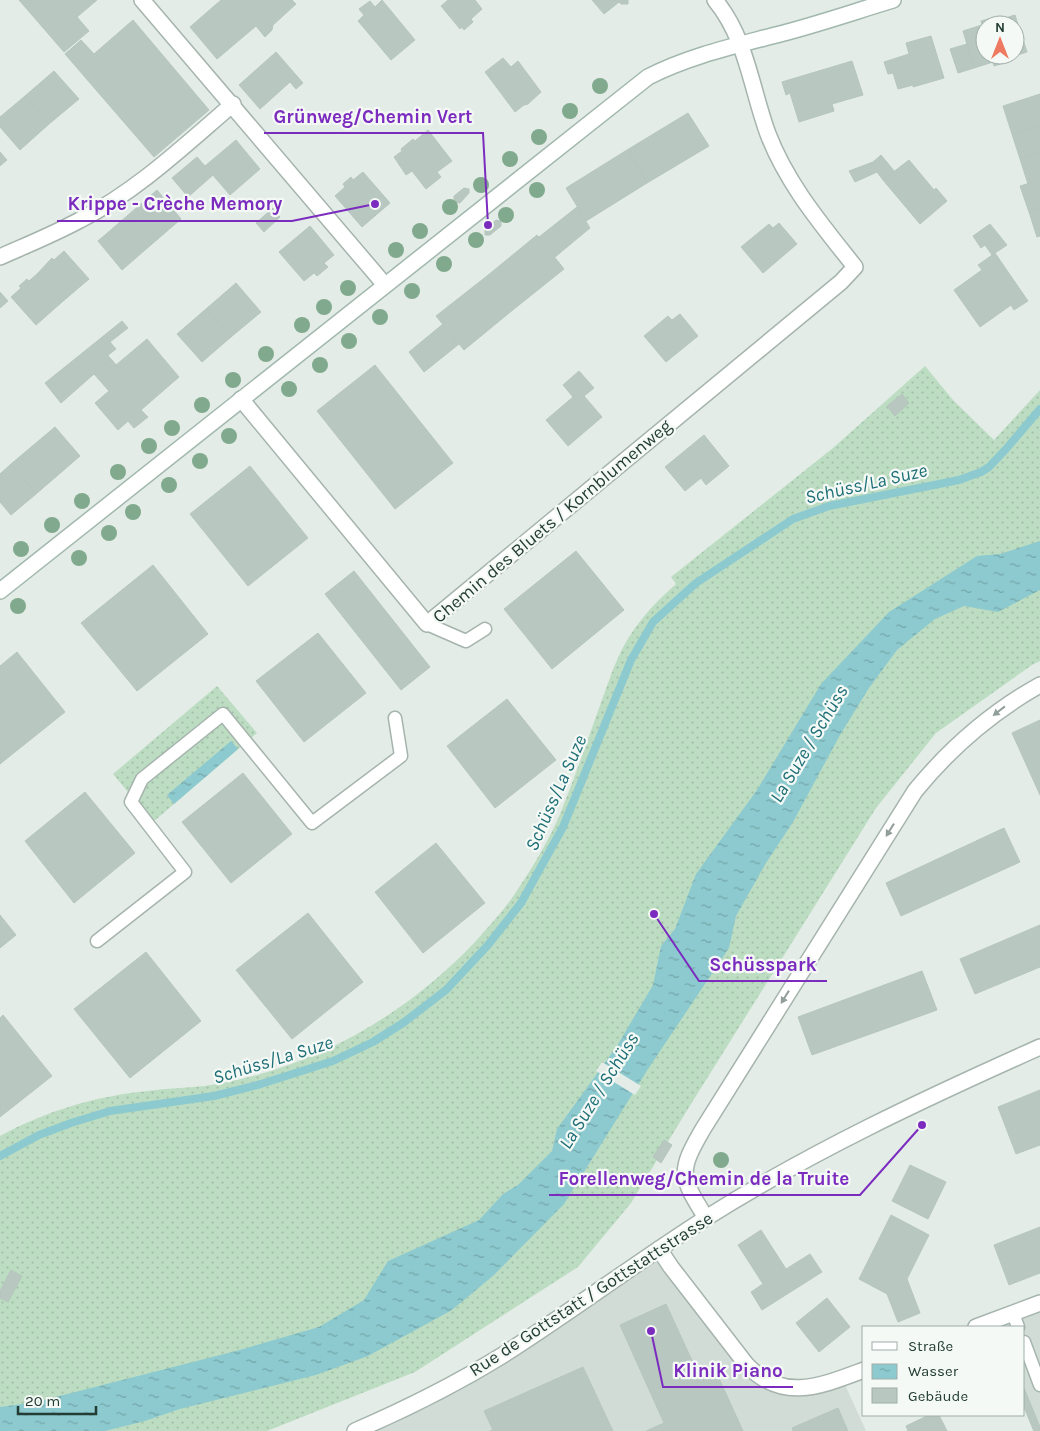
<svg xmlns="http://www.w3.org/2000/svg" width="1040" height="1431" font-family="Karla,sans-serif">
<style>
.built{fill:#d1dcd6}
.grass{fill:url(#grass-dots)}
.water{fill:url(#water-ripples)}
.pier{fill:#e3ece7}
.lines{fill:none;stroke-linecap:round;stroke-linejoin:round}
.stream{stroke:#8dcacf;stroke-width:8}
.building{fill:#b8c7c0;stroke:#b6c6be;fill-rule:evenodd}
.lane-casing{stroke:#a6b4ae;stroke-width:15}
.street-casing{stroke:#a6b4ae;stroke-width:18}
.secondary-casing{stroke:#a2b8ae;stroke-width:18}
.lane{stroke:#fff;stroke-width:12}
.street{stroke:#fff;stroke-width:15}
.secondary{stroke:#fff;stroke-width:15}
.tree{fill:#80a98d}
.oneway{fill:#919e9a}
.labels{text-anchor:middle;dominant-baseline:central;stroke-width:4.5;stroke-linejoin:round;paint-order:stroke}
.street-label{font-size:18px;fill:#233d34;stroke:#f4f9f6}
.water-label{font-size:19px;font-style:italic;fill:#1f6f77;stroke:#f4f9f6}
.leader{fill:none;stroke:#7b2cbf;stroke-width:2}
.callout-dot{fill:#7b2cbf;stroke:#f4f9f6;stroke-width:2}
.callout-label{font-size:19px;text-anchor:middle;font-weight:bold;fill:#7b2cbf;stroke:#f4f9f6;stroke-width:4.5;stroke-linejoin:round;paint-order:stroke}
</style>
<defs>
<pattern id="grass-dots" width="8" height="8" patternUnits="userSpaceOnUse" patternTransform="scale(1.25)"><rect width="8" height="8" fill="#bdddc3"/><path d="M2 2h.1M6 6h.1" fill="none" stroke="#a2bfa8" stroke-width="1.8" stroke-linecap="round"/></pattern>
<pattern id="water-ripples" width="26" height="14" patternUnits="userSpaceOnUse" patternTransform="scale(1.25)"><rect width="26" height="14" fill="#8dcacf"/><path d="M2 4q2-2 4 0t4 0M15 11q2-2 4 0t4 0" fill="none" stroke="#73a5a9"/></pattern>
</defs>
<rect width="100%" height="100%" fill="#e3ece7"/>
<g class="built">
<polygon points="659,1249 769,1382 842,1378 866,1431 352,1431 434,1393"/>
<polygon points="1040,1303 1040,1431 1033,1431 1024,1408 1024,1327 990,1327"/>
</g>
<g class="grass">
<path d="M925 366 953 400 994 440 1040 390V661L1032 665 936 733 876 808 686 1112 631 1203 578 1267 415 1372 267 1431H0V1136C46 1111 96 1096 148 1091 167 1088 186 1088 205 1086 308 1071 403 1018 475 942 488 927 503 912 514 895 533 867 552 836 564 804 578 769 590 733 603 697 608 684 612 670 618 658 631 628 652 605 676 584L671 577 833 448Z"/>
<polygon points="217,686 257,733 153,822 113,774"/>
</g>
<g class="water">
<polygon points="1040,541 1040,590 998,612 964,606 935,619 897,650 869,688 840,735 793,822 766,863 736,916 729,948 648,1069 564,1204 494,1275 452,1310 368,1356 316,1375 180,1409 145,1421 105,1431 0,1431 0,1407 36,1402 236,1351 319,1327 364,1300 388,1261 479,1220 503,1194 518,1185 552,1151 557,1129 617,1046 653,985 661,946 675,929 696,874 757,790 821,684 889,612 977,556 1000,554"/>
<polygon points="231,741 238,749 174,804 167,795"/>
</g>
<polygon class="pier" points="602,1062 641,1086 635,1095 596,1071"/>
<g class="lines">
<polyline class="stream" points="0,1156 39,1135 71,1123 110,1111 214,1096 261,1084 333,1061 373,1042 403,1023 446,990 488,945 521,903 563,827 631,660 653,622 696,583 793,519 829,506 959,480 981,472 989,467 1006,449 1040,409"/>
</g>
<g class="building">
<polygon points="19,0 97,0 77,17 89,31 64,52"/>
<polygon points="221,0 292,0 296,4 273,25 272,30 265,37 256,26 217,59 190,27"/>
<polygon points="382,0 415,40 391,60 358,21 364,15 359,9 370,1 375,7"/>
<polygon points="448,0 475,0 482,9 471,19 473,22 464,30 462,27 460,29 441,6"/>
<polygon points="592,0 628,0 628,4 621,4 619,2 604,14"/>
<path d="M1015 15 1027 52 1008 58 1010 61 994 66 993 62 974 68 963 31 982 25 981 21 995 17 996 21ZM985 25H1015V55H985Z"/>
<polygon points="133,20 209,110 154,157 65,54 81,40 94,54"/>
<polygon points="931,36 944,78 913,87 913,85 898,89 893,73 888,74 884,62 909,54 906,43"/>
<polygon points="967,44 974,68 958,73 950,49"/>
<polygon points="276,52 303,83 296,89 290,82 260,109 239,85"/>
<polygon points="503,58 511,67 518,61 541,92 528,104 524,105 515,112 485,72"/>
<polygon points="852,61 863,95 832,104 834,111 799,122 790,93 786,95 782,82"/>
<polygon points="54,71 79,99 49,124 25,96"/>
<polygon points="1040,94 1040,125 1012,134 1003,106"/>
<polygon points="25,96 49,124 20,150 0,127 0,117"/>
<polygon points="688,113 709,146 647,183 627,150"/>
<polygon points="1040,125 1040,153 1020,159 1012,134"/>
<polygon points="428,130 452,161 437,172 441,177 426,189 412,171 406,175 394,157 402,151 401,149 413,139 415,141"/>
<polygon points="236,140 260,169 230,195 205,166"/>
<polygon points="627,150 647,183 586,221 566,188"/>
<polygon points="0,152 7,160 0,166"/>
<polygon points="1040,153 1040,180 1028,184 1020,159"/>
<polygon points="881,155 895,172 883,180 877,172 855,182 849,171 873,162"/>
<polygon points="197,157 213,175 188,197 172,178"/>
<polygon points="909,160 934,190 936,188 947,201 920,224 883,180"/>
<polygon points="363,172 390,203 362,227 335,196 345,187 343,184 351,177 353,180"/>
<polygon points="1040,180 1040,208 1029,212 1020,186"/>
<polygon points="464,188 469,189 469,193 460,203 454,202 454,196"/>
<polygon points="157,190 181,219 152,244 127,216"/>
<polygon points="577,207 590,228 555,257 539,237"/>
<polygon points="273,208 280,217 264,232 256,223"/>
<polygon points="1040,208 1040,236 1037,237 1029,212"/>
<polygon points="127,216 152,244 122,270 98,241"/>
<polygon points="496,220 501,221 501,226 490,235 485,235 485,230"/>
<polygon points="779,223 797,244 763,273 741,247 769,224 773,228"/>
<polygon points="990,224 1007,245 992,255 985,245 981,248 973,236"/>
<polygon points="310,226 334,255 324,263 328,267 317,276 314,273 304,281 279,252"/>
<polygon points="537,235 564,269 514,309 487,276"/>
<polygon points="64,251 89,279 62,302 37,274 52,258 54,260"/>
<polygon points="995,253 1028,301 1014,310 1011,305 980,327 954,290 982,270 978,265"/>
<polygon points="37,274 62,302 36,325 11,297 21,288 19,286 27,279 29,281"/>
<polygon points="487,276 514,309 464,350 436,316"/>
<polygon points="236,283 261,312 231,337 206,309"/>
<polygon points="0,292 8,301 0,308"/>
<polygon points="206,309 231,337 202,362 177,334"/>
<polygon points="680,314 698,336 666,362 644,336 668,316 672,320"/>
<polygon points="122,321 128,328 110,342 116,349 107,356 96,342"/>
<polygon points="443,324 459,344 424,372 409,352"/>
<polygon points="147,339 179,377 149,403 116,365"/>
<polygon points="96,342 111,359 61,403 45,383"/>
<polygon points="111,359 149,403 141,410 148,417 134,428 128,421 118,430 95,403 109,391 94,374"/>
<polygon points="375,365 453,463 395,509 317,411"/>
<polygon points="579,371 594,388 584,396 602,417 568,446 546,420 573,397 563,385"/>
<polygon points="902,394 909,403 895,416 887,406"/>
<polygon points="55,427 80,456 36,494 11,464"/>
<polygon points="704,435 729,466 706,485 701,478 685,491 665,467"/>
<polygon points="11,464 36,494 11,515 0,502 0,474"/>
<polygon points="250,466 308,538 248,586 190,514"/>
<polygon points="576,551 624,610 552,669 504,609"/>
<polygon points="153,565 208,634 137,691 81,623"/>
<polygon points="354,571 430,667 401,690 325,594"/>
<polygon points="318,633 366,693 304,742 256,681"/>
<polygon points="17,652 65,712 0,764 0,666"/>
<polygon points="507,699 556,760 495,808 447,746"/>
<polygon points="1040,720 1040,795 1012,733"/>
<polygon points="243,773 292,834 231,883 182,822"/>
<polygon points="85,792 135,853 74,903 25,841"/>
<polygon points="1004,828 1020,862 901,916 886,883"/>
<polygon points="436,843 485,903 423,953 375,892"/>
<polygon points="308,913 363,982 292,1039 236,970"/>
<polygon points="0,915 16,935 0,948"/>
<polygon points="1040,925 1040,967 975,994 960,959"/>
<polygon points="146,952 201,1021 130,1078 74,1009"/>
<polygon points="922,971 937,1010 812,1055 798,1017"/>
<polygon points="3,1015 52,1076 0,1117 0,1018"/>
<polygon points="1040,1090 1040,1145 1016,1154 998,1107"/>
<polygon points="664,1140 672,1145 661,1163 653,1157"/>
<polygon points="910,1165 946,1182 928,1219 892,1201"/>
<polygon points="891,1215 929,1235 907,1279 920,1313 898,1322 887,1294 859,1279"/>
<polygon points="1040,1227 1040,1273 1009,1285 994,1245"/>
<polygon points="761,1230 786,1269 810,1254 822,1272 762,1310 751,1292 763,1284 738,1245"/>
<polygon points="11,1270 22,1276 8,1302 0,1298 0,1291"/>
<polygon points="827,1298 850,1327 819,1352 796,1323"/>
<polygon points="666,1304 701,1380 717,1374 743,1431 646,1431 664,1423 620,1325"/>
<polygon points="583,1367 613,1431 490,1431 493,1430 484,1411"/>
<polygon points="1024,1388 1040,1427 1040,1431 1034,1431 1024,1407"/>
<polygon points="838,1408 848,1431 793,1431 792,1428"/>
<polygon points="929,1415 939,1415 947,1431 908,1431 906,1426"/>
</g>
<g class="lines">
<defs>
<g id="lane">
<polyline points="427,624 466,641 485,629"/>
<polyline points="97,941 185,872 131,802 142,779 223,714 312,823 401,756 395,718"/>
<polyline points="1013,1313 1018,1327"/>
<polyline points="1024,1342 1040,1385"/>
</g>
<g id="street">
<polyline points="142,0 385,285"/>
<path d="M0 257C27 245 54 234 80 220 137 191 185 145 233 104"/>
<path d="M241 399 427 624 841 282 855 267C822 225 787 184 768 134 751 88 747 39 715 0"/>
<path d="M706 1218C680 1176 678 1172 703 1129L915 791C951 747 990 713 1040 685"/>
<path d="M659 1249 671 1267 746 1364C782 1403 821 1386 864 1370"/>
<polyline points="976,1327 1040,1303"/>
<path d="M355 1431C406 1409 456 1384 503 1355 572 1311 637 1262 706 1218 812 1151 926 1098 1040 1047"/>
</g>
<path id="secondary" d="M0 591 648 77C687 57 730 47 772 36 813 26 853 12 893 0"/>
</defs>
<use href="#lane" class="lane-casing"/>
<use href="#street" class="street-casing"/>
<use href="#secondary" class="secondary-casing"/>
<use href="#lane" class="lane"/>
<use href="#street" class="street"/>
<use href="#secondary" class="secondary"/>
</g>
<g class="tree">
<circle cx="600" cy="86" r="8"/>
<circle cx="570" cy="111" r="8"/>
<circle cx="539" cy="137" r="8"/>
<circle cx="510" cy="159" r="8"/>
<circle cx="481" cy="185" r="8"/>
<circle cx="537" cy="190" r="8"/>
<circle cx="450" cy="207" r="8"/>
<circle cx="506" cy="215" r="8"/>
<circle cx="420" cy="231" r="8"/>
<circle cx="476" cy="240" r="8"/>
<circle cx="396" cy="250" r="8"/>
<circle cx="444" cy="264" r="8"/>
<circle cx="348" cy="288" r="8"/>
<circle cx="412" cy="291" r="8"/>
<circle cx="324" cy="307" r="8"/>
<circle cx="380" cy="317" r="8"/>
<circle cx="302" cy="325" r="8"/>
<circle cx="349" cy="341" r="8"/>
<circle cx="266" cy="354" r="8"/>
<circle cx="320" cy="365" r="8"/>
<circle cx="233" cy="380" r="8"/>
<circle cx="289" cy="389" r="8"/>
<circle cx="202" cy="405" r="8"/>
<circle cx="172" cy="428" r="8"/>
<circle cx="229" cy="436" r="8"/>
<circle cx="149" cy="446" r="8"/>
<circle cx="200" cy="461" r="8"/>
<circle cx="118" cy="472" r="8"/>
<circle cx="169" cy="485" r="8"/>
<circle cx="82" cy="501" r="8"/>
<circle cx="133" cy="512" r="8"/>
<circle cx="52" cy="525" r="8"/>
<circle cx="109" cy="533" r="8"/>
<circle cx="21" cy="549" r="8"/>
<circle cx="79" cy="558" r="8"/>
<circle cx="18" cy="606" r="8"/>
<circle cx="721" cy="1160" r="8"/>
</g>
<defs><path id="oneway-solid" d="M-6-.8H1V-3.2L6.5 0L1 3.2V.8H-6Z" transform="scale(1.25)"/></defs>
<g class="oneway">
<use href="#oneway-solid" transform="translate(999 711) rotate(142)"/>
<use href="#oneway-solid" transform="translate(890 830) rotate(122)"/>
<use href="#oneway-solid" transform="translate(785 997) rotate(122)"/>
</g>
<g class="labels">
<g class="street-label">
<text transform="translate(552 521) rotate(-40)">Chemin des Bluets / Kornblumenweg</text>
<text transform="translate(591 1294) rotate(-33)">Rue de Gottstatt / Gottstattstrasse</text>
</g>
<g class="water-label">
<text transform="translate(866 484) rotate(-13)">Schüss/La Suze</text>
<text transform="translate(809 744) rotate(-59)">La Suze / Schüss</text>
<text transform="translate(556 793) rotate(-66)">Schüss/La Suze</text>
<text transform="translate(273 1060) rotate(-17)">Schüss/La Suze</text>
<text transform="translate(599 1091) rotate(-58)">La Suze / Schüss</text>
</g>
</g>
<path class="leader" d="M488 225L483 133H264M375 204L292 221H57M654 914L699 981H827M922 1125L860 1195H549M651 1331L663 1387H793"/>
<g class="callout-dot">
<circle cx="488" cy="225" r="5"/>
<circle cx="375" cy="204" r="5"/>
<circle cx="654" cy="914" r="5"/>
<circle cx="922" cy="1125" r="5"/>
<circle cx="651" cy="1331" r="5"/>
</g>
<g class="callout-label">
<text x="373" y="123">Grünweg/Chemin Vert</text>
<text x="175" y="210">Krippe - Crèche Memory</text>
<text x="763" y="971">Schüsspark</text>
<text x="704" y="1185">Forellenweg/Chemin de la Truite</text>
<text x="728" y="1377">Klinik Piano</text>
</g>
<rect x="862" y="1326" width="162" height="90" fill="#f4f9f6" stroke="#a0aea8"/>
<rect x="872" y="1342" width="25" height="8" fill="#ffffff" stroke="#a0aea8"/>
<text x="908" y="1351" font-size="15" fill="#233d34">Straße</text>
<rect x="872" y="1364" width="25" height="15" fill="url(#water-ripples)" stroke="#a0aea8"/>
<text x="908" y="1376" font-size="15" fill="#233d34">Wasser</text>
<rect x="872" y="1388" width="25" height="15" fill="#b8c7c0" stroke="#a0aea8"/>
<text x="908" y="1401" font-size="15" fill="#233d34">Gebäude</text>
<g transform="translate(1000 40)"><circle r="24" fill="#f4f9f6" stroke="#a0aea8"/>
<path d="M0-4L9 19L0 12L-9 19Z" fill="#ed7961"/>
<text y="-8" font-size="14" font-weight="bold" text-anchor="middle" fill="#233d34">N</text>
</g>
<path d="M18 1406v8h78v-8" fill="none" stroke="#233d34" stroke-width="2.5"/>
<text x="25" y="1406" font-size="15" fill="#233d34" stroke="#f4f9f6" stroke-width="4" paint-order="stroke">20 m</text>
</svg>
